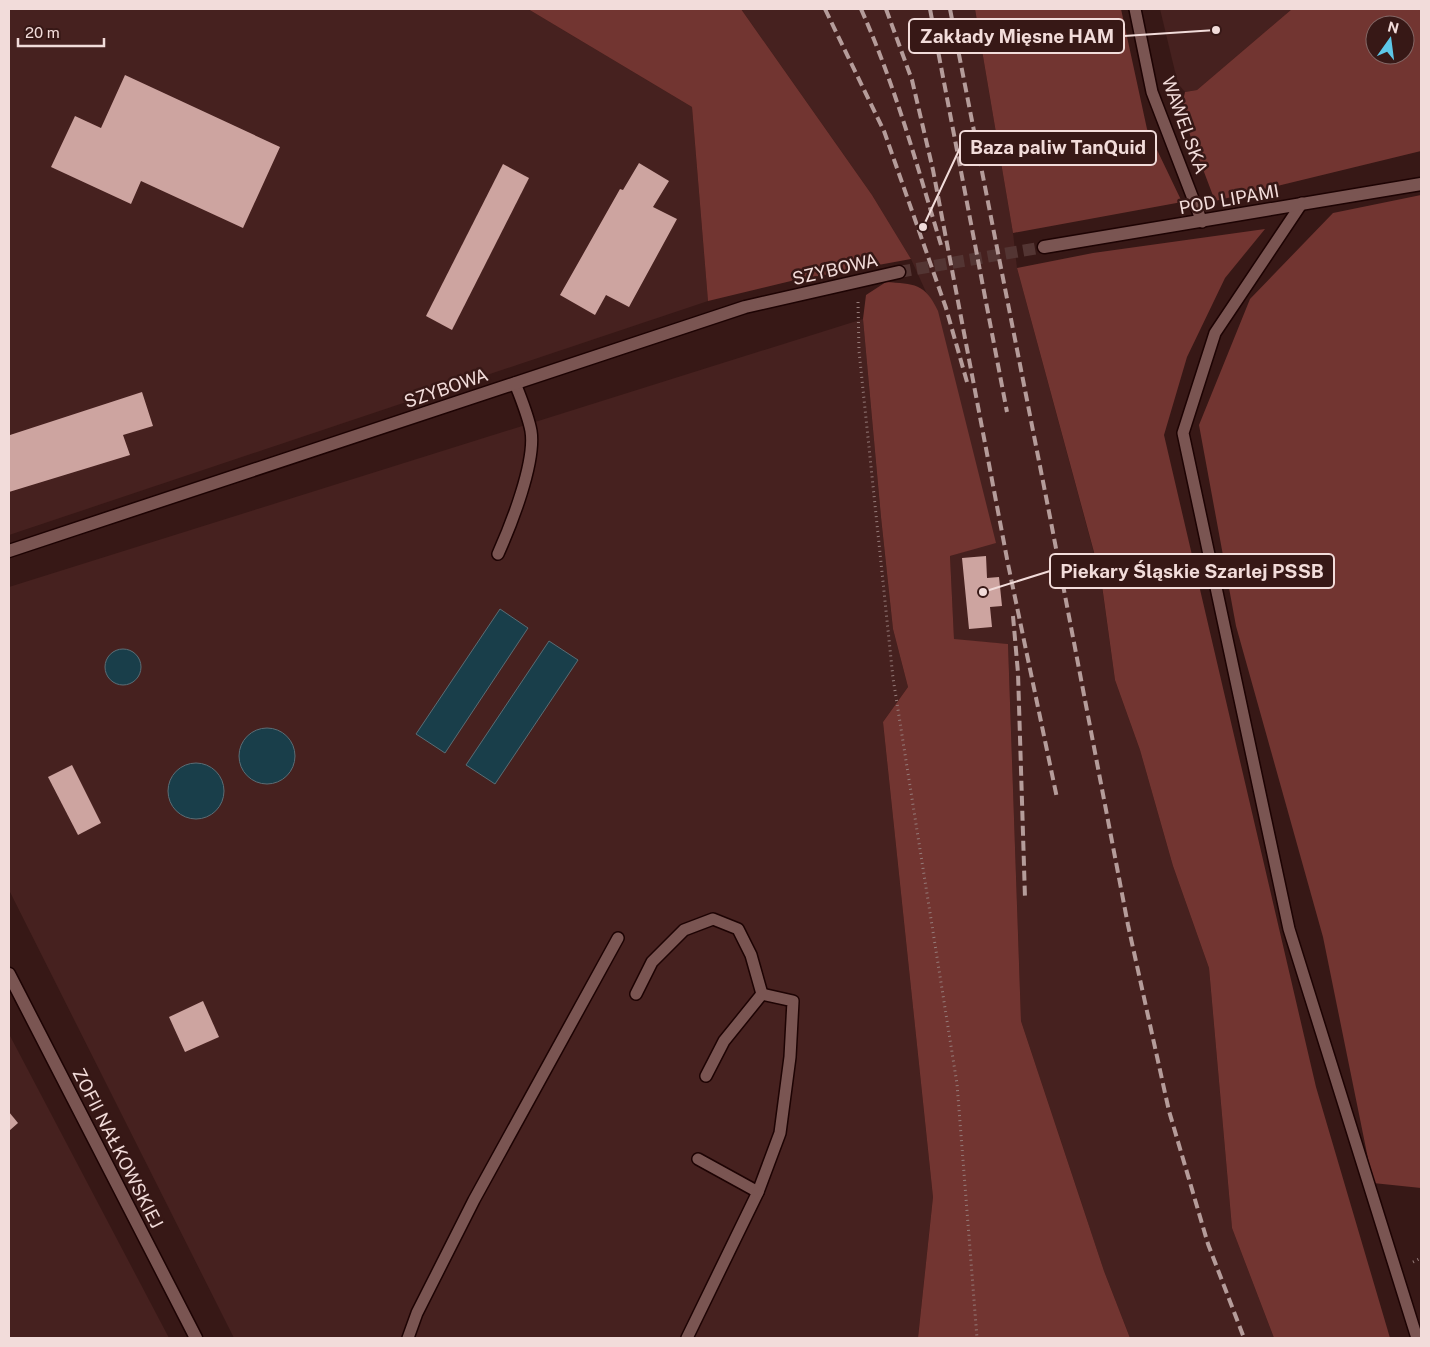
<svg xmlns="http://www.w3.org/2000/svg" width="1430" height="1347" font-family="'Public Sans',sans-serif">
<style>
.built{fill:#46211f}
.green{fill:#723531;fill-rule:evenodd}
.water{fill:#193e4a;stroke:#5a6d75}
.building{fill:#cda4a0}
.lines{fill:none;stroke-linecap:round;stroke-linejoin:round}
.street-tunnel{stroke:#533533;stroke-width:12;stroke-dasharray:12 6;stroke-linecap:butt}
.lane-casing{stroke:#1d0303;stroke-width:14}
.street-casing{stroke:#1d0303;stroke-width:15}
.secondary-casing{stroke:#1d0303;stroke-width:15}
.path{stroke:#957b79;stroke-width:3;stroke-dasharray:1 4;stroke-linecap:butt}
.lane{stroke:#7a5552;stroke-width:11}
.street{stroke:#7a5552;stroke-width:12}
.secondary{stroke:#7a5552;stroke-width:12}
.rail{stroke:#b59c9a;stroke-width:4;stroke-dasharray:10 5;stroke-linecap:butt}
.labels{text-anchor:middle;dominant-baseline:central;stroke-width:5;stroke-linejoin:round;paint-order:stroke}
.street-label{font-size:18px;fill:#f2dcda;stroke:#371816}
.leader{fill:none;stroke:#f2dcda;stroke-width:2}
.callout-dot{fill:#f2dcda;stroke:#371816;stroke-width:2}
.callout{fill:#371816;stroke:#f2dcda;stroke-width:2}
.callout-label{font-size:19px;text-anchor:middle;font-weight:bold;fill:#f2dcda}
</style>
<rect width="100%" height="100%" fill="#371816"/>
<g class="built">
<polygon points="9,9 528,9 692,107 708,301 9,535"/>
<polygon points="741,9 975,9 1013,233 1017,268 1101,579 1115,680 1140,750 1173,866 1209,968 1232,1228 1274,1338 1130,1338 1104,1271 1021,1021 1008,644 954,640 950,556 995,542 931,303 911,259 872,195"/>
<polygon points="1160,9 1292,9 1197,90 1185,92 1178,84"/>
<polygon points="863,319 881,517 893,629 908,687 883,722 933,1197 918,1338 234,1338 9,890 9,587"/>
<polygon points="9,1034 169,1338 9,1338"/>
</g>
<g class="green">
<polygon points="528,9 741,9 872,195 911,259 791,281 708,301 692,107"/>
<polygon points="975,9 1121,9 1147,129 1182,202 1013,233"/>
<path d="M1292 9H1421V151L1215 201 1181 111 1185 92 1197 90ZM1375 25H1405V55H1375Z"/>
<polygon points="1421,195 1421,1188 1373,1183 1323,937 1236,626 1199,425 1250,299 1333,213"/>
<polygon points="1265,229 1225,278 1187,357 1164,435 1316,1087 1390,1338 1274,1338 1232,1228 1209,968 1173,866 1140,750 1115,680 1101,578 1017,268 1093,253"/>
<path d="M886 282C914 284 925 283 938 311L996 543 950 556 954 639 1008 644 1021 1021 1104 1271 1130 1338H918L933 1197 883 722 908 687 893 629 881 517 863 319 866 295Z"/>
</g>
<g class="water">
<polygon points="500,609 528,628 445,753 416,734"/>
<polygon points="549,641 578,660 495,784 466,765"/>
<circle cx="123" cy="667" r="18"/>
<circle cx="267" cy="756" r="28"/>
<circle cx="196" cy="791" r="28"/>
</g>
<g class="building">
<polygon points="125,75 280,147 243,228 141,181 131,204 51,167 75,116 101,128"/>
<polygon points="639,163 669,181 653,207 677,219 629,307 606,295 595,315 560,295 620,189 623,190"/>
<polygon points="503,164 529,178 452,330 426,316"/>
<polygon points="142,392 153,426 123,435 130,455 9,492 9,431 10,435"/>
<polygon points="986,556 987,578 999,577 1002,606 990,607 992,627 969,629 962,558"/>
<polygon points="72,765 101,823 78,835 48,777"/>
<polygon points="203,1001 219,1037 185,1052 169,1017"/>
<polygon points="9,1112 18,1123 9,1131"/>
</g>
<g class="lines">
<polyline class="street-tunnel" points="899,272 1044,247"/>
<defs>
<g id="lane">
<polyline points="1135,9 1152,92 1202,222"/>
<polyline points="1302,203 1215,333 1183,433 1289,929 1417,1338"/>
<path d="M498 554C511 525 536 462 531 431 528 415 521 399 515 383"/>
<polyline points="636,994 652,962 684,930 713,919 738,929 751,955 762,994"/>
<polyline points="698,1159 758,1192"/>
<polyline points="408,1338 417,1313 474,1200 618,938"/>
<polyline points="687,1338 758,1192 780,1133 790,1057 793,1001 762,994 724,1041 706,1076"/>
</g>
<g id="street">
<polyline points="1044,247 1421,184"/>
<polyline points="9,551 745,307 899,272"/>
</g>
<polyline id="secondary" points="9,974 196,1338"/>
</defs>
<use href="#lane" class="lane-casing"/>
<use href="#street" class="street-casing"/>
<use href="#secondary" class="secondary-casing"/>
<g class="path">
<polyline points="858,302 859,351 893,678 957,1084 977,1338"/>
<polyline points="1413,1262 1421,1258"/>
</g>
<use href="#lane" class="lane"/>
<use href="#street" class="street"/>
<use href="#secondary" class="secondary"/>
<g class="rail">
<polyline points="825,9 884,131 946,308 967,382"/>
<path d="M861 9C895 85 917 165 941 245"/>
<polyline points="886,9 912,80 933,170 1008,564 1057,798"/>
<polyline points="930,9 1007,412"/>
<polyline points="950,9 1050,517 1128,925 1169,1111 1208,1244 1244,1338"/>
<polyline points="1013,616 1018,673 1025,898"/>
</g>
</g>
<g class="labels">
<g class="street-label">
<text transform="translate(1185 125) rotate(70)">WAWELSKA</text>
<text transform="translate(1229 199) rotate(-10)">POD LIPAMI</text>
<text transform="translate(835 269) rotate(-13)">SZYBOWA</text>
<text transform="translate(446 388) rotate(-19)">SZYBOWA</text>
<text transform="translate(118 1148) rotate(63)">ZOFII NAŁKOWSKIEJ</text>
</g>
</g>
<path class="leader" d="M1216 30L1124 36M923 227L960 148M983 592L1050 571"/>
<g class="callout-dot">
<circle cx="1216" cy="30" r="5"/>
<circle cx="923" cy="227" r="5"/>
<circle cx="983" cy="592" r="5"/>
</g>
<g class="callout">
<rect x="909" y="19" width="215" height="34" rx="5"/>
<rect x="960" y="131" width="196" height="34" rx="5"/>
<rect x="1050" y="554" width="284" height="34" rx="5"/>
</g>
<g class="callout-label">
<text x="1017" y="43">Zakłady Mięsne HAM</text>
<text x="1058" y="154">Baza paliw TanQuid</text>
<text x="1192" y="578">Piekary Śląskie Szarlej PSSB</text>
</g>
<rect width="1430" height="1347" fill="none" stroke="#f2dcda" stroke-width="20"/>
<g transform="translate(1390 40) rotate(14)"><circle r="24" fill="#371816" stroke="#826664"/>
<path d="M0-4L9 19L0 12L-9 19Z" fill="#5dc7e8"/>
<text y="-8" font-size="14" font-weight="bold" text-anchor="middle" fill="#f2dcda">N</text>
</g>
<path d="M18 38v8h86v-8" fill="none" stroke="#f2dcda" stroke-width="2.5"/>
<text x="25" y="38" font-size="15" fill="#f2dcda" stroke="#371816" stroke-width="4" paint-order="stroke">20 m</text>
</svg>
